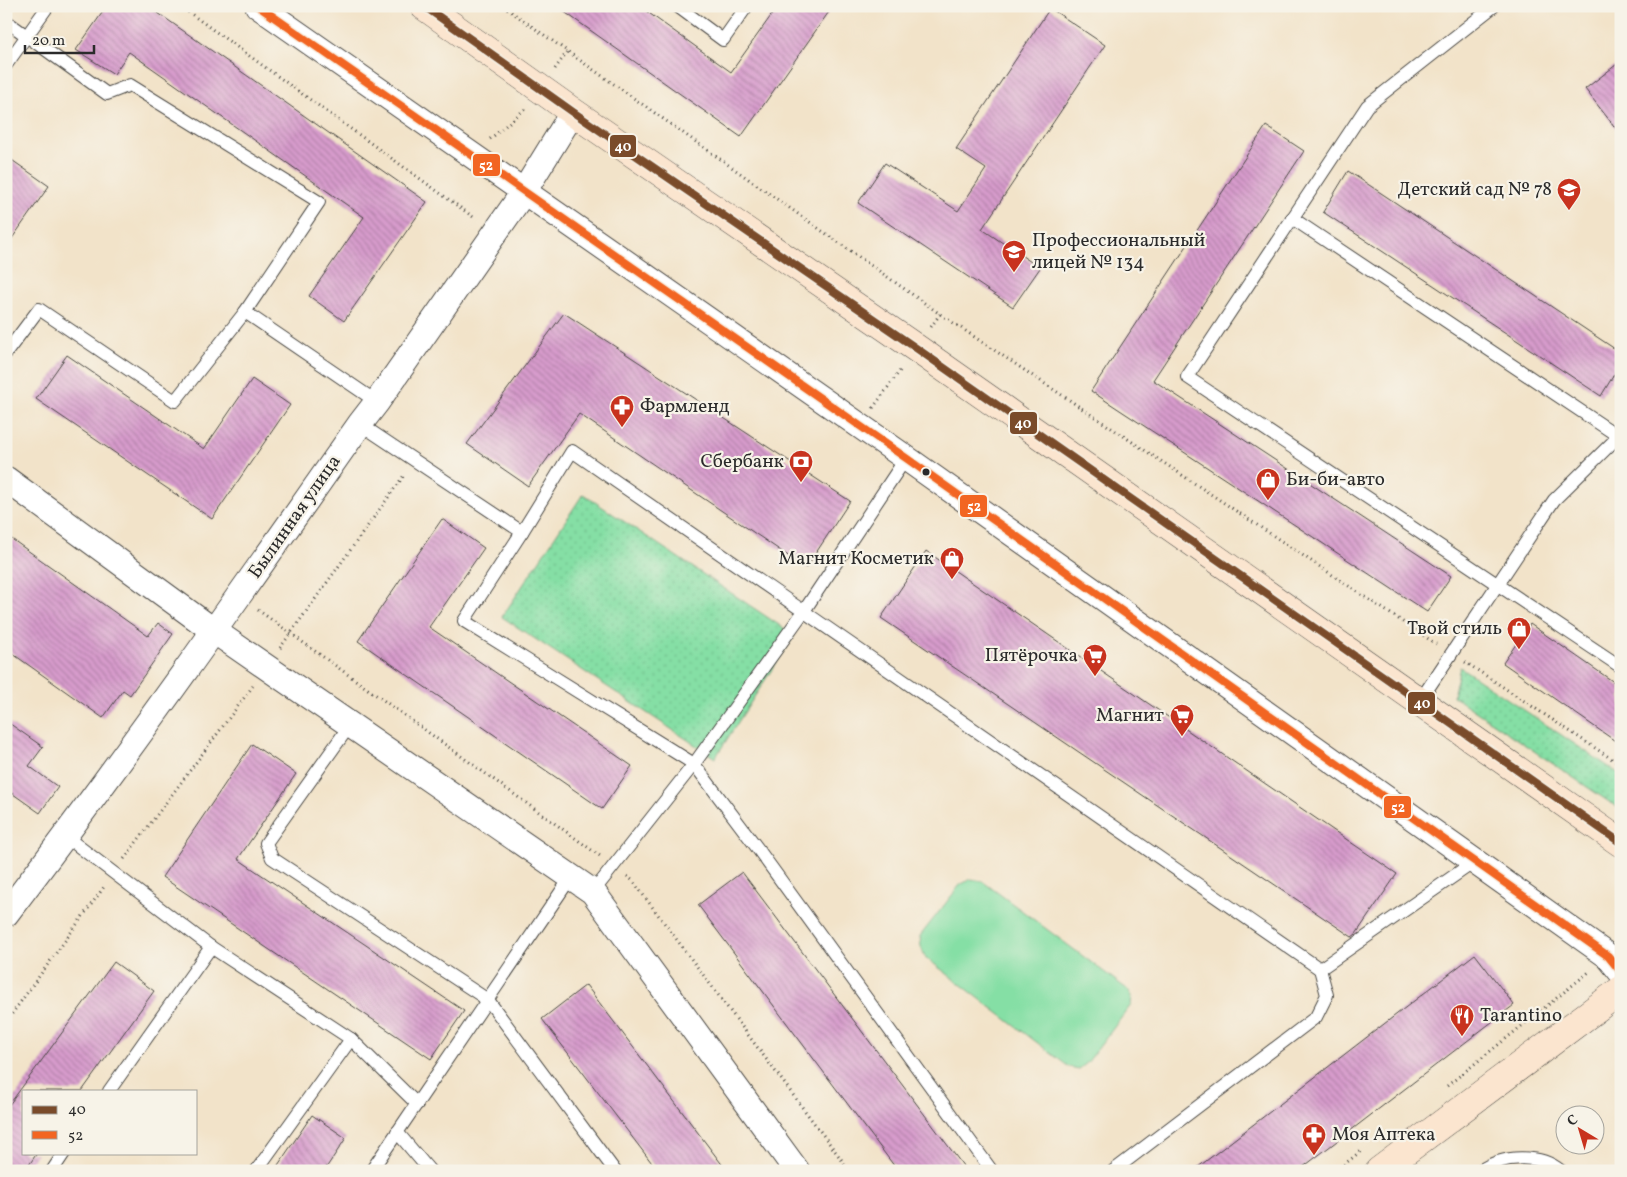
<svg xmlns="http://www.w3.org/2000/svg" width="1627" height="1177" font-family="Vollkorn,serif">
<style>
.grass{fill:url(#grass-dots);stroke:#588568}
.garden{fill:#85dfa5;stroke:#588568}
.building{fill:url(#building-back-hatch)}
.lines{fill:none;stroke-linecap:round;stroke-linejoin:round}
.lane-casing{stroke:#494743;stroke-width:14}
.street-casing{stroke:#494743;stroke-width:27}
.secondary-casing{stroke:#494743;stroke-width:29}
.path{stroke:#494743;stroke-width:3;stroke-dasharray:1 4;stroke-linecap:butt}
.lane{stroke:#fff;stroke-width:12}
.street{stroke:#fff;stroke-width:25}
.secondary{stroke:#fbe5cf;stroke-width:28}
.bus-1-casing{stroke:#f7f3e8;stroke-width:11}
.bus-2-casing{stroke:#f7f3e8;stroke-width:11}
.bus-1{stroke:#7a4b2a;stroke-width:8}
.bus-2{stroke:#f26522;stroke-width:8}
.bus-dot{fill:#2b2b2b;stroke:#f7f3e8;stroke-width:2}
.labels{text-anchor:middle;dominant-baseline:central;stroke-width:4.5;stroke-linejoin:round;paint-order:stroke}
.poi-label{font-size:19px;fill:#2b2b2b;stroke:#f7f3e8;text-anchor:end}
.street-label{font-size:19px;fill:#2b2b2b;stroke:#f7f3e8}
.line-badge{stroke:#f7f3e8;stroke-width:2}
.badge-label{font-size:14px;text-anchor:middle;font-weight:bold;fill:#fff}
</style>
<defs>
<pattern id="grass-dots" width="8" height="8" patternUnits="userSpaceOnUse" patternTransform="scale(1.25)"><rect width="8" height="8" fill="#85dfa5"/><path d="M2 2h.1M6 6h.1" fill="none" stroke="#73c08e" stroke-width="1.8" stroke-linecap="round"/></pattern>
<pattern id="building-back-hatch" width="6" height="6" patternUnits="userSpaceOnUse" patternTransform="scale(1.25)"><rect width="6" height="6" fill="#d79bcc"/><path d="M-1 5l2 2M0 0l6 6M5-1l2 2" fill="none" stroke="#af7fa6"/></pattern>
</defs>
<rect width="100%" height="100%" fill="#f7f3e8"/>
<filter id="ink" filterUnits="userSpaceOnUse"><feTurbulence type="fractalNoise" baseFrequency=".02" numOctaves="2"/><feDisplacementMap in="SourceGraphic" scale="10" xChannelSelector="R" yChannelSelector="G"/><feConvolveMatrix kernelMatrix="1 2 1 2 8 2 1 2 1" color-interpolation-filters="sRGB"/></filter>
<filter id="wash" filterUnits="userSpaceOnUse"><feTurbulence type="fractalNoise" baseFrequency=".0096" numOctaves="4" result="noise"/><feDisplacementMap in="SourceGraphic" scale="20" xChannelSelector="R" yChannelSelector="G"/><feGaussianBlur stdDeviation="1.12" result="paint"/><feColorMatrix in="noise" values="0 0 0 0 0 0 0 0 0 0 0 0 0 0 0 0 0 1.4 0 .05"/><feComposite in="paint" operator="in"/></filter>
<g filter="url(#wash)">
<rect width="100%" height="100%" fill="#f2e3c9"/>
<g class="grass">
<polygon points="583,494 794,635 715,758 502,617"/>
<polygon points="1460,667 1621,775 1621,810 1453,696"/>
</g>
<polygon class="garden" points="971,879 982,881 1127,989 1132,996 1131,1005 1087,1063 1079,1069 1069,1067 925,957 921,947 920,936 960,885"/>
<g id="blocks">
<g class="building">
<polygon points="107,6 148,6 427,202 344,321 309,296 364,217 129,52 114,74 76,50"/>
<polygon points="556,6 639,6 731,72 778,6 833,6 741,137"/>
<polygon points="1050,8 1105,45 982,229 1040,268 1013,307 858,203 885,163 958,211 986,169 956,149"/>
<polygon points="1621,61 1621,135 1585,89"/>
<polygon points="1266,126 1304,151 1153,380 1451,576 1427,612 1091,391"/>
<polygon points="6,156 49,186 6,247"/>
<polygon points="1348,171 1621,353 1621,363 1601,396 1323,212"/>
<polygon points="564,313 850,501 806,568 579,414 528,486 467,444"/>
<polygon points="67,355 204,449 252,379 290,405 212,519 36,399"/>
<polygon points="442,519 484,548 429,627 632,766 602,809 358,641"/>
<polygon points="6,535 148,636 158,623 173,634 130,695 123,690 103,718 6,649"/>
<polygon points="926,551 1397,874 1356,934 1352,937 881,618"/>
<polygon points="1530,624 1621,687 1621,745 1503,663"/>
<polygon points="6,721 43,747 29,766 58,787 40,813 6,789"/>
<polygon points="252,744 296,774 238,859 464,1011 431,1059 162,877"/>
<polygon points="742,872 967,1171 898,1171 698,905"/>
<polygon points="1475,954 1514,1005 1298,1171 1193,1171"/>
<polygon points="114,962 154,991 82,1091 24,1091 24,1153 37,1153 25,1171 6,1171 6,1109"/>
<polygon points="586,985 727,1171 658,1171 542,1019"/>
<polygon points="312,1115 346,1138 324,1171 274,1171"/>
</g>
</g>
</g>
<g filter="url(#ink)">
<use href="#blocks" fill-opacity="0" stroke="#494743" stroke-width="1"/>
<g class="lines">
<defs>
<g id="lane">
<polyline points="677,6 723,40 747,6"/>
<polyline points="1494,6 1367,106 1187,377 1621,667"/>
<polyline points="6,21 107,94 130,85 319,202 245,312"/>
<polyline points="6,65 48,6"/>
<polyline points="1292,218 1618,436"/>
<polyline points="6,353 39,309 175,401 245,312 377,402"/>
<polyline points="360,424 522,532"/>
<polyline points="1419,702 1554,500 1621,434"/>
<polyline points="350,725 266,843 272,858 488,1000 615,1171"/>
<polyline points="65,836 211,947 351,1039 417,1104"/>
<polyline points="593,892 694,764 804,611 906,458"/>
<polyline points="109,1091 211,947"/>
<polyline points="397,1132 430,1171"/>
<polyline points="52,1171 64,1153"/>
<polyline points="256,1171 351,1039"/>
<polyline points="371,1171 571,877"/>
<polyline points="992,1171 758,849 694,764 464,621 522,532 572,451 1320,969 1474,862"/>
<polyline points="1113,1171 1316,1017 1327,995 1320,969"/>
<path d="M1480 1171C1502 1155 1540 1153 1561 1171"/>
</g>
<g id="street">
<polyline points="258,6 906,458 1608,956 1621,972"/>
<polyline points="6,479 214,631 593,892 797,1171"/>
<path d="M6 914C128 754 244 589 360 424L377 402 523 193 573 112"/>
</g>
<g id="secondary">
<polyline points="424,6 573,112 916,348 1621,843"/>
<polyline points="1379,1171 1621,990"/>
</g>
</defs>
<use href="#lane" class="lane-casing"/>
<use href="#street" class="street-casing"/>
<use href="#secondary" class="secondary-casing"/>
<g class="path">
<polyline points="180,6 476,219"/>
<polyline points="503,6 940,314 1436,644"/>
<polyline points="555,69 567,52"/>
<polyline points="490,139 525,109"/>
<polyline points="931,327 940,314"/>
<polyline points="873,408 902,368"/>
<polyline points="258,610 600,856"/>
<polyline points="280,648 405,474"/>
<polyline points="1465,662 1621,765"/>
<polyline points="124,859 253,686"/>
<polyline points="627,876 632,880 850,1171"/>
<polyline points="6,1022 104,887"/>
<polyline points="1447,1086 1589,972"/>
<polyline points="1336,1171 1361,1151"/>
</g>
<use href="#lane" class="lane"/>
<use href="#street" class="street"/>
<use href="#secondary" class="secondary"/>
<defs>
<polyline id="bus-1" points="424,6 573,112 916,348 1621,843"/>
<polyline id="bus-2" points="258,6 906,458 1608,956 1621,972"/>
</defs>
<use href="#bus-1" class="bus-1-casing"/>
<use href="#bus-2" class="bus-2-casing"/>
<use href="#bus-1" class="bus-1"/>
<use href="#bus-2" class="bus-2"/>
</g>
</g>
<defs>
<symbol id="school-pin" viewBox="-11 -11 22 30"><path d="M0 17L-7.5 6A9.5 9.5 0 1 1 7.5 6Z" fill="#c8321e" stroke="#f7f3e8"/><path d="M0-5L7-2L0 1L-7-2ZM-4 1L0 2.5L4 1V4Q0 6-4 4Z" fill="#fff"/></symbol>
<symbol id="university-pin" viewBox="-11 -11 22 30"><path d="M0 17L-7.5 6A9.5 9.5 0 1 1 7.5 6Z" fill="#c8321e" stroke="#f7f3e8"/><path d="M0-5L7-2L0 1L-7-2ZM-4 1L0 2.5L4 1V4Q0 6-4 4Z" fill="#fff"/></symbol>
<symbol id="pharmacy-pin" viewBox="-11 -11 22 30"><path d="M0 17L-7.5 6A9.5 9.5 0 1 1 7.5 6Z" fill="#c8321e" stroke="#f7f3e8"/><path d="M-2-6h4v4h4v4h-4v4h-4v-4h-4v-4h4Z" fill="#fff"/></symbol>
<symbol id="bank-pin" viewBox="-11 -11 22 30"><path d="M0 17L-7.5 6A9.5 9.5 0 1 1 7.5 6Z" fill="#c8321e" stroke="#f7f3e8"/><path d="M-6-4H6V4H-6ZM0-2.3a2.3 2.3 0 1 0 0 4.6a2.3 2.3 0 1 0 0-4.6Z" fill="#fff"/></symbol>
<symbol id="shop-pin" viewBox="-11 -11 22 30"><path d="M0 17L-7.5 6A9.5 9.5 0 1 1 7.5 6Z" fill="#c8321e" stroke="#f7f3e8"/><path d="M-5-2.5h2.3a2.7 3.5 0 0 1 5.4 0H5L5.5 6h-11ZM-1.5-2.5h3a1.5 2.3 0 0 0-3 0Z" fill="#fff"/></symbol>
<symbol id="supermarket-pin" viewBox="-11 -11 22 30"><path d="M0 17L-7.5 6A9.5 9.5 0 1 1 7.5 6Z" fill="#c8321e" stroke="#f7f3e8"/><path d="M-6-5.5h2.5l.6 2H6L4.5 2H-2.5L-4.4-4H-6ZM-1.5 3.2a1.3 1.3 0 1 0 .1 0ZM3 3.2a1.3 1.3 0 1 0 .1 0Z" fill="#fff"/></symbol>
<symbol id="restaurant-pin" viewBox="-11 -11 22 30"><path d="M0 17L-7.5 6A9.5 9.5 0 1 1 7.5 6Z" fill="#c8321e" stroke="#f7f3e8"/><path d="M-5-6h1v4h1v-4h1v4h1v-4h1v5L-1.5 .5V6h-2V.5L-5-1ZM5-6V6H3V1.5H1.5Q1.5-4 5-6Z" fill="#fff"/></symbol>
</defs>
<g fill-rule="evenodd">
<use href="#school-pin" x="1555" y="176" width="28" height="38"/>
<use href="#university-pin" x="1000" y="238" width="28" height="38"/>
<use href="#pharmacy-pin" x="608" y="393" width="28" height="38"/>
<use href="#bank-pin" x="787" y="448" width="28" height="38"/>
<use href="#shop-pin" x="1254" y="466" width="28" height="38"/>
<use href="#shop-pin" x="938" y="545" width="28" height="38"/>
<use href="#shop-pin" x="1505" y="615" width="28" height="38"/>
<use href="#supermarket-pin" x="1081" y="642" width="28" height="38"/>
<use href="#supermarket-pin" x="1168" y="702" width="28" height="38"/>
<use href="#restaurant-pin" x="1448" y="1002" width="28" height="38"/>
<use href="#pharmacy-pin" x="1300" y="1121" width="28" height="38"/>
</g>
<circle class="bus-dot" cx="926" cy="472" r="4.5"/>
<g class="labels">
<g class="poi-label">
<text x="1552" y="190">Детский сад № 78</text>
<text x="1032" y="241" text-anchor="start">Профессиональный<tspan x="1032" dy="22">лицей № 134</tspan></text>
<text x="640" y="407" text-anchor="start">Фармленд</text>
<text x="784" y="462">Сбербанк</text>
<text x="1286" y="480" text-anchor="start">Би-би-авто</text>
<text x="934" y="559">Магнит Косметик</text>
<text x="1502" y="629">Твой стиль</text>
<text x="1078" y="656">Пятёрочка</text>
<text x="1164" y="716">Магнит</text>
<text x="1480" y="1016" text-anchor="start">Tarantino</text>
<text x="1332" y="1135" text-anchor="start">Моя Аптека</text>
</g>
<g class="street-label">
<text transform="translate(295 517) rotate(-55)">Былинная улица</text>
</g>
</g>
<g class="line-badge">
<rect x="609" y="134" width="28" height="24" rx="5" fill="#7a4b2a"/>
<rect x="472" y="153" width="29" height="24" rx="5" fill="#f26522"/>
<rect x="1009" y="411" width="29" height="24" rx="5" fill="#7a4b2a"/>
<rect x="959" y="494" width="29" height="24" rx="5" fill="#f26522"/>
<rect x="1407" y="691" width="29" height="24" rx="5" fill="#7a4b2a"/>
<rect x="1383" y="795" width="29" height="24" rx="5" fill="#f26522"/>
</g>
<g class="badge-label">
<text x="623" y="151">40</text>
<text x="486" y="170">52</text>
<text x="1023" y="428">40</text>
<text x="974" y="511">52</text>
<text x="1422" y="708">40</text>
<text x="1398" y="812">52</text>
</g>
<rect width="1627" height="1177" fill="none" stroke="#f7f3e8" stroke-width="25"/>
<rect x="22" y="1090" width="175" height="65" fill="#f7f3e8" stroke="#a5a39c"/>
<rect x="32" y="1106" width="25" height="8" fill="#7a4b2a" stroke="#a5a39c"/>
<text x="68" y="1114" font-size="15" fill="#2b2b2b">40</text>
<rect x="32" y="1131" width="25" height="8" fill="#f26522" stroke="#a5a39c"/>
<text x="68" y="1140" font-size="15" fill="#2b2b2b">52</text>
<g transform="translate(1580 1130) rotate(322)"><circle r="24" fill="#f7f3e8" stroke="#a5a39c"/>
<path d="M0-4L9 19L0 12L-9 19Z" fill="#c8321e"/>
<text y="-8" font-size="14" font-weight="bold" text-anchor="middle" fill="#2b2b2b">С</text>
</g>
<path d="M25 45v8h69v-8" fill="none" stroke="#2b2b2b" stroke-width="2.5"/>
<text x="32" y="45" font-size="15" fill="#2b2b2b" stroke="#f7f3e8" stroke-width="4" paint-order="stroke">20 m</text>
</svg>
